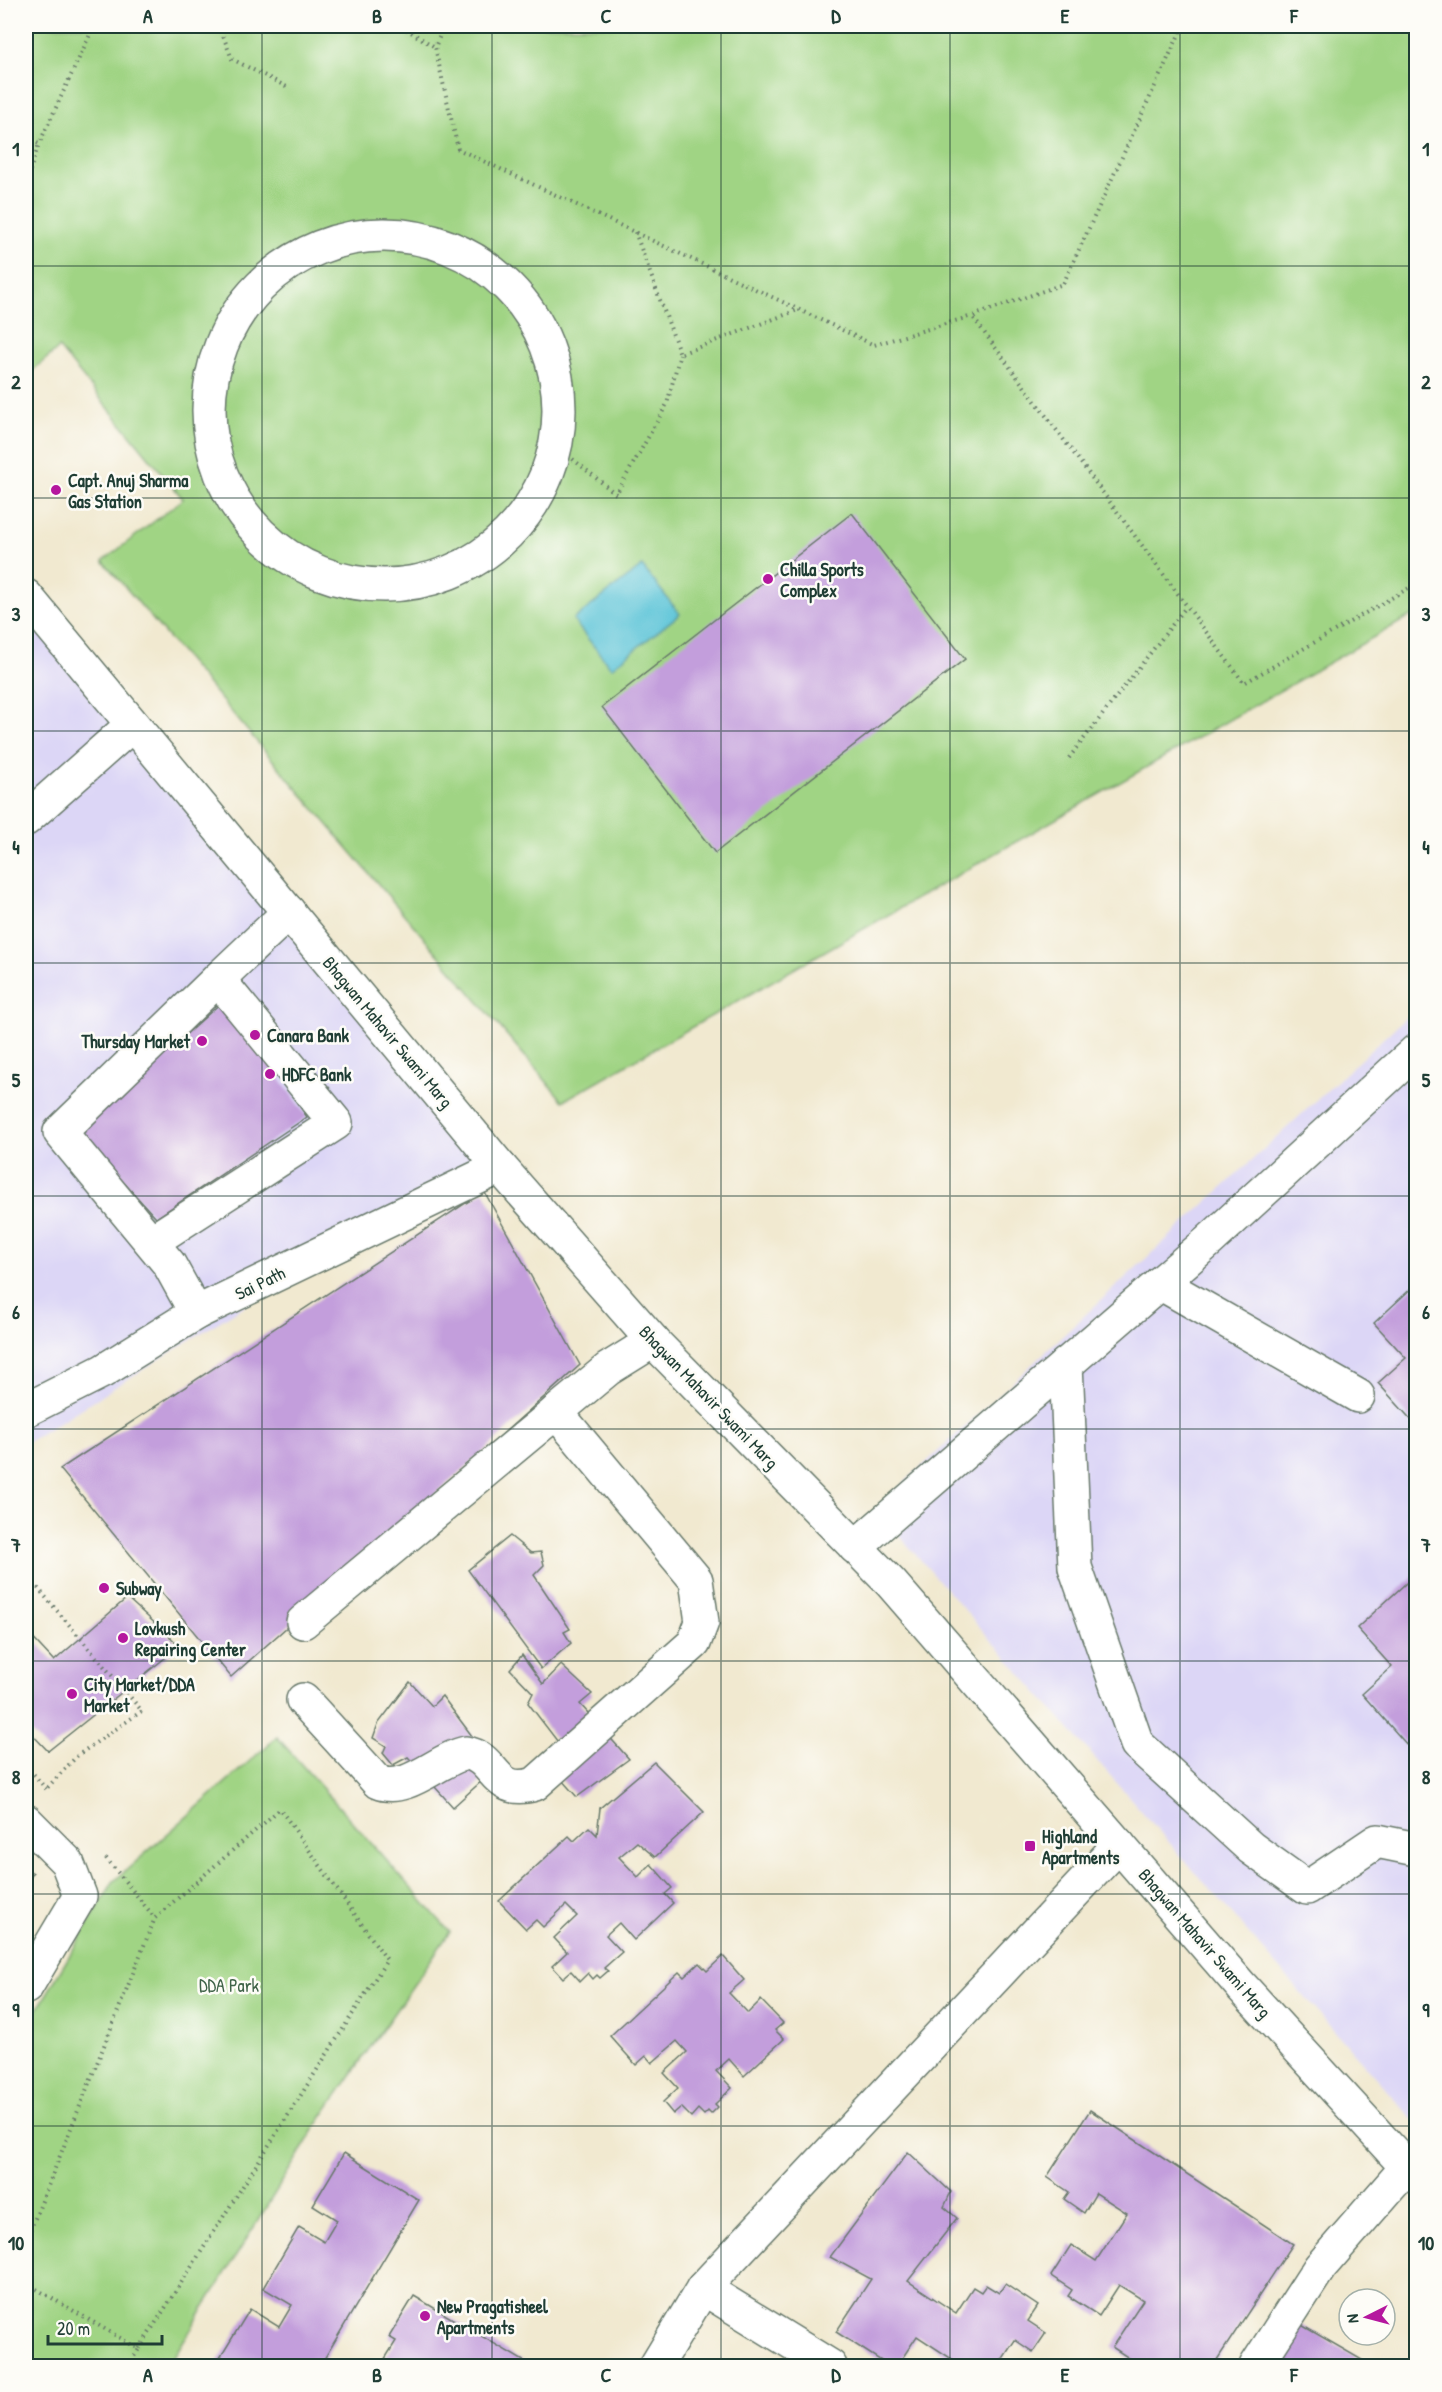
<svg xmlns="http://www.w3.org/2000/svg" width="1442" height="2392" font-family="'Patrick Hand',sans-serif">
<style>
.built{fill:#dcd6f6}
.green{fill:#a0d484;stroke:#60885c;stroke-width:1.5}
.water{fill:#5bc4d8;stroke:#3d8086;stroke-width:1.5}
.building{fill:#c39edc}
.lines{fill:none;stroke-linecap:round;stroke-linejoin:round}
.minor-casing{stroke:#68796b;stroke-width:36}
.path{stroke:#68796b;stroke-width:4;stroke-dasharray:1.5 4.5;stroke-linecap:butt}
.minor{stroke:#fff;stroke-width:33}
.grid{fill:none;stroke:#1f3d34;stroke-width:1.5;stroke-opacity:0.55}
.poi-dot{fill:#b5179e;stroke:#fdfcf7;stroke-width:2}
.labels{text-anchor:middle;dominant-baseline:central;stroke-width:5;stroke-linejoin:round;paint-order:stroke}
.poi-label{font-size:18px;font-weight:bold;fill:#1f3d34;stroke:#fdfcf7;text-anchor:start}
.street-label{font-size:18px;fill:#1f3d34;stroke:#fdfcf7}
.park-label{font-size:18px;fill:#3f6348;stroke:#fdfcf7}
.neatline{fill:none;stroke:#1f3d34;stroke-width:2}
.grid-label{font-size:20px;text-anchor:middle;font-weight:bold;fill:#1f3d34}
</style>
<rect width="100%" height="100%" fill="#fdfcf7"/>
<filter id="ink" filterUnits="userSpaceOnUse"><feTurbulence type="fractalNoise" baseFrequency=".0167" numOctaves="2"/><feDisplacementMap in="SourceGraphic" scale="12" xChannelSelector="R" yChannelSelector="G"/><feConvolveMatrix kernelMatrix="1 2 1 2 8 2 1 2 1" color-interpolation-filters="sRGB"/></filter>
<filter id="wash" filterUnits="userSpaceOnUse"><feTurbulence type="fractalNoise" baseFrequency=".008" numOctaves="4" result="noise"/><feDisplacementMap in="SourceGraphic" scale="24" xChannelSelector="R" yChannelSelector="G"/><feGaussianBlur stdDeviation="1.35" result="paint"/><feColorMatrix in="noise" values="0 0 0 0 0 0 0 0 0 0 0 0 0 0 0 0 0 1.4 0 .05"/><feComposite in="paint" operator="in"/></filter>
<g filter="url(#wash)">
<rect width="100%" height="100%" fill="#f1e9d0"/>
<g class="built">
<polygon points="26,614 477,1160 26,1443"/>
<polygon points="1416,1008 1416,2117 1413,2120 876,1509"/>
</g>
<g class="green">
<polygon points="26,26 1416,26 1416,613 563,1101 103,561 183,499 59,348 26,376"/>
<polygon points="277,1737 450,1932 322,2117 168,2366 26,2366 26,2029 113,1882"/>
</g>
<polygon class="water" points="642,566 680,614 611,668 573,620"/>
<g id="blocks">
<g class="building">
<polygon points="852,513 965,659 715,853 602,707"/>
<polygon points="224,1000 307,1117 156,1218 78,1132"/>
<polygon points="484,1191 580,1365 231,1677 60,1469"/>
<polygon points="1416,1284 1416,1425 1378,1383 1406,1358 1374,1323"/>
<polygon points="510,1536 531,1553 541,1552 544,1565 534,1575 570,1629 564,1632 571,1643 541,1669 468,1570"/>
<polygon points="1416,1574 1416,1755 1362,1694 1392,1667 1357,1628"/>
<polygon points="127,1598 180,1646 48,1751 26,1728 26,1631 54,1661"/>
<polygon points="522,1655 543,1684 561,1665 592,1694 580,1704 629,1759 577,1797 560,1778 571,1759 528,1703 533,1693 510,1669"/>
<polygon points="410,1682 432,1706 442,1696 496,1768 453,1807 408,1757 393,1765 383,1753 386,1746 373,1738 378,1724"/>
<polygon points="654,1762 704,1812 655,1857 637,1842 619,1857 638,1877 651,1864 672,1888 665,1894 673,1903 634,1940 619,1923 606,1935 622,1952 604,1968 608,1971 600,1978 597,1975 593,1979 588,1973 580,1981 571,1971 563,1978 552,1966 567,1952 554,1938 577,1916 566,1905 543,1927 536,1920 526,1929 499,1901 569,1836 574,1841 589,1827 597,1835 600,1808"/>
<polygon points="26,1868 33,1873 26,1885"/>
<polygon points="723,1956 744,1980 729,1993 748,2013 761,2000 783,2023 775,2030 784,2039 744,2076 729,2059 716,2071 732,2088 715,2104 718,2107 711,2114 708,2111 704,2115 698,2109 691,2117 681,2107 673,2114 663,2102 678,2088 664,2073 687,2052 677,2041 652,2063 646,2056 636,2065 610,2036 679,1972 684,1977 699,1963 707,1971"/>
<polygon points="1090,2110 1293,2244 1213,2366 1141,2366 1112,2347 1143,2300 1119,2285 1099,2316 1068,2296 1072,2290 1051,2276 1071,2245 1096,2261 1127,2213 1096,2193 1084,2213 1064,2199 1069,2192 1047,2177"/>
<polygon points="908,2152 951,2192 944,2207 957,2218 908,2281 956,2313 973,2287 981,2292 986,2285 999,2293 1005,2284 1038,2306 1028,2321 1046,2333 1033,2352 1015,2340 998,2366 951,2366 955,2361 917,2336 897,2366 889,2366 836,2332 871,2279 830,2257"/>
<polygon points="344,2153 419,2200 320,2366 215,2366 250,2309 279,2327 292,2305 263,2288 299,2227 324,2242 337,2220 313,2205"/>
<polygon points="414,2296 532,2366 390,2366 383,2362 396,2341 389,2337"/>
<polygon points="1291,2319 1369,2364 1368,2366 1263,2366"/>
</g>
</g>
</g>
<g filter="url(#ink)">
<use href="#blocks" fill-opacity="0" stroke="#68796b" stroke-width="1.5"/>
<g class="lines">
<defs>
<g id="minor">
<circle cx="384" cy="410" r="175"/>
<polyline points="26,596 500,1167 653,1341 891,1583 1242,1987 1416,2177"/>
<polyline points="26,819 132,725"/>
<polyline points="218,979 289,912"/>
<polyline points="151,1242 336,1123 218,979 60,1132 169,1264 196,1313"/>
<polyline points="1160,1283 1358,1396"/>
<polyline points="1066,1364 1075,1567 1137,1744 1251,1848 1307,1888 1377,1841 1416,1849"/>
<polyline points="26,1410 103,1371 196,1313 500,1167"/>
<polyline points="855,1547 1209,1241 1416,1051"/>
<polyline points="303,1622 608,1369 653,1341"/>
<path d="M303 1700 378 1782C407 1794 438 1759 466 1753 497 1757 492 1797 535 1784L694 1643 702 1622 696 1580 556 1412"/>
<polyline points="26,1821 67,1862 80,1896 26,1987"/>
<polyline points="703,2288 830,2366"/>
<polyline points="656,2366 703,2288 1119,1845"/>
<polyline points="1256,2366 1320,2267 1407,2167"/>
</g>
</defs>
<use href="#minor" class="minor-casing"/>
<g class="path">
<polyline points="227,26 222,33 232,59 289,88"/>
<polyline points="401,26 435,47"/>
<polyline points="444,26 435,47 458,149 874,345 972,316"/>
<polyline points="1183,26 1063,284 972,316 1244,683 1416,584"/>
<polyline points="26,138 39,144 94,26"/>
<polyline points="26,182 39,144"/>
<polyline points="635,232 680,354 798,310"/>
<polyline points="554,444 616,494 667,404 680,354"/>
<polyline points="1069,758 1186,607"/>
<polyline points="26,1574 142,1711 78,1755 46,1789"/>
<polyline points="26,1765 46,1789"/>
<polyline points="106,1858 155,1918"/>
<polyline points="26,2241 155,1918 280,1809 387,1960 139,2349"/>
<polyline points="26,2283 139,2349 128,2366"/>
</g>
<use href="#minor" class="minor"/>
</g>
</g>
<path class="grid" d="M262 26V2366M492 26V2366M721 26V2366M950 26V2366M1180 26V2366M26 266H1416M26 498H1416M26 731H1416M26 963H1416M26 1196H1416M26 1429H1416M26 1661H1416M26 1894H1416M26 2126H1416"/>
<g class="poi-dot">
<circle cx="56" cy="490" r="6"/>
<circle cx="768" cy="579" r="6"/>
<circle cx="255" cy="1035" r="6"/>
<circle cx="202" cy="1041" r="6"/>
<circle cx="270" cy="1074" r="6"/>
<circle cx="104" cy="1588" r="6"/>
<circle cx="123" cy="1638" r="6"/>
<circle cx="72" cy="1694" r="6"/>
<rect x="1024" y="1840" width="12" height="12" rx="3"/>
<circle cx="425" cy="2316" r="6"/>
</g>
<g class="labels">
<g class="poi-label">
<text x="68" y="480">Capt. Anuj Sharma<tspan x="68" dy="21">Gas Station</tspan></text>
<text x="780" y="569">Chilla Sports<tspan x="780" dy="21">Complex</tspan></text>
<text x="267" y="1035">Canara Bank</text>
<text x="190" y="1041" text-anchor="end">Thursday Market</text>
<text x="282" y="1074">HDFC Bank</text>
<text x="116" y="1588">Subway</text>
<text x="135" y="1628">Lovkush<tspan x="135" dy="21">Repairing Center</tspan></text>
<text x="84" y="1684">City Market/DDA<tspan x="84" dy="21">Market</tspan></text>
<text x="1042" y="1836">Highland<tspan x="1042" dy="21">Apartments</tspan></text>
<text x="437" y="2306">New Pragatisheel<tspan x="437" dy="21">Apartments</tspan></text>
</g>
<g class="street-label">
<text transform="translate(388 1032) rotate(50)">Bhagwan Mahavir Swami Marg</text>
<text transform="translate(260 1283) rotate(-26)">Sai Path</text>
<text transform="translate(709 1397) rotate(46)">Bhagwan Mahavir Swami Marg</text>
<text transform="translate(1205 1943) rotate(49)">Bhagwan Mahavir Swami Marg</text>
</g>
<g class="park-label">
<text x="229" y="1985">DDA Park</text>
</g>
</g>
<rect width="1442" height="2392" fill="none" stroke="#fdfcf7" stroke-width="66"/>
<g transform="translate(1367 2317) rotate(264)"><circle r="28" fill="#fdfcf7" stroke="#a4b0a9" stroke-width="1.5"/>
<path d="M0-4.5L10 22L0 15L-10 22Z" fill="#b5179e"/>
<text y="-9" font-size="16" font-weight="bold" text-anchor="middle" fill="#1f3d34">N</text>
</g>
<path d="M48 2335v9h114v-9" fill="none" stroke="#1f3d34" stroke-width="3"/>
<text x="57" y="2335" font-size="18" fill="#1f3d34" stroke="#fdfcf7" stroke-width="4.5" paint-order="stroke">20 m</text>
<rect x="33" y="33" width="1376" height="2326" class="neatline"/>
<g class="grid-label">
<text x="148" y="23">A</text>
<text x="377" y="23">B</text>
<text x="606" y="23">C</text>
<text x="836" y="23">D</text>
<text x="1065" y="23">E</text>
<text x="1294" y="23">F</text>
<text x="16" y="156">1</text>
<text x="1426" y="156">1</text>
<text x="16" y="389">2</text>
<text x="1426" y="389">2</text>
<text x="16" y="621">3</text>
<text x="1426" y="621">3</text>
<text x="16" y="854">4</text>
<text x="1426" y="854">4</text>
<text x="16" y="1087">5</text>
<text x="1426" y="1087">5</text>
<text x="16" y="1319">6</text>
<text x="1426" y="1319">6</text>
<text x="16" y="1552">7</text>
<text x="1426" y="1552">7</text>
<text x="16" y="1784">8</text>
<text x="1426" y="1784">8</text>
<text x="16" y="2017">9</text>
<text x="1426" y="2017">9</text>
<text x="16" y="2250">10</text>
<text x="1426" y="2250">10</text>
<text x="148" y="2382">A</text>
<text x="377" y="2382">B</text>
<text x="606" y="2382">C</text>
<text x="836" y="2382">D</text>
<text x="1065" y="2382">E</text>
<text x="1294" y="2382">F</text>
</g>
</svg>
